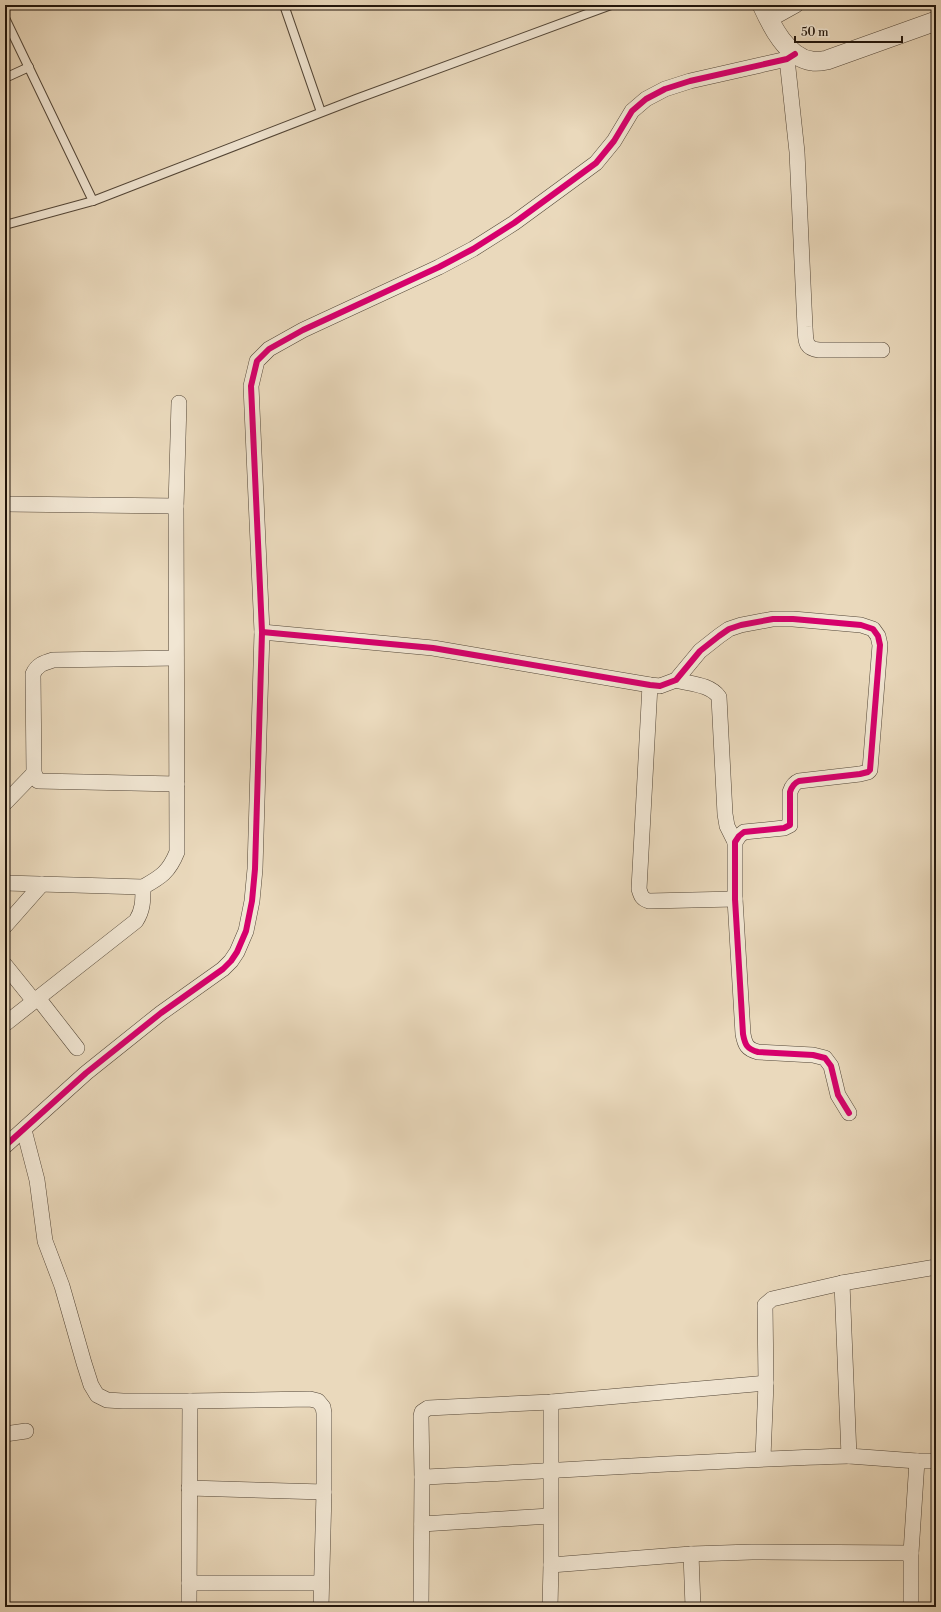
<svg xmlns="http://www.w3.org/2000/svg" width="941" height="1612" font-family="'Libre Bodoni',serif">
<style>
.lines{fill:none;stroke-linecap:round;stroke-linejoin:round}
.service-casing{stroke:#534637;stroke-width:10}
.minor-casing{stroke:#534637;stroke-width:16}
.tertiary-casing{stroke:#534637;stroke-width:20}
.service{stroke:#f1e6d3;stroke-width:8}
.minor{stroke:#f1e6d3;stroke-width:15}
.tertiary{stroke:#f1e6d3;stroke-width:19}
.cycleway-casing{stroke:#f1e6d3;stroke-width:8}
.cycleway{stroke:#d6006c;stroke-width:6}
</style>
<rect width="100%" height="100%" fill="#ead9bc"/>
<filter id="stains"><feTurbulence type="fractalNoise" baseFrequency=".005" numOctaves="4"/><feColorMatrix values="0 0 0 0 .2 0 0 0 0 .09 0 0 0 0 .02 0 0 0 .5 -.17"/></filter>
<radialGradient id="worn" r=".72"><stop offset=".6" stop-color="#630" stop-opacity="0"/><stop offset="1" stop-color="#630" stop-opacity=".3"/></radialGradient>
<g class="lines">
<defs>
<g id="service">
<polyline points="284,5 321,112"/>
<polyline points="5,18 93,201"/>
<polyline points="5,78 29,67"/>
<polyline points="5,225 93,201 356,99 611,5"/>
</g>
<g id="minor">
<polyline points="769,20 796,5"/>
<path d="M787 59 797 152 805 327C806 340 804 348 819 350H882"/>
<polyline points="5,504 176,506"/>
<path d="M262 632 433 648 650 685 660 686 676 680 700 651 719 636 729 629 741 625 773 619H793L861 625 873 629 878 636 880 645 870 770 868 772 860 774 799 781C794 783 792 786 790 792V825L784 828 744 832 739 836 735 842V899L743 1034C745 1045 747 1049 758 1052L813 1055 825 1058 831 1066 838 1095 849 1113"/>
<path d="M176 658 53 660C43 663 37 665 33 674L34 773 38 781 177 784"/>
<path d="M676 680C690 684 710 684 719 697L725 814 727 826 735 842"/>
<path d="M650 685 639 889C641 896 642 899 649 901L735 899"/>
<polyline points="5,803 34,773"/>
<path d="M5 883 143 887C161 877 169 872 177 852L176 506 179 403"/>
<polyline points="5,926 42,884"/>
<polyline points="5,965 34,1001"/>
<polyline points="38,998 77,1048"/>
<path d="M5 1024 136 921C143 910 143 901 143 887"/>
<polyline points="24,1130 37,1180 45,1241 62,1286 84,1363 91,1385 97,1395 107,1400 123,1401 190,1401 310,1399 318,1401 323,1407 324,1413 324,1492 321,1607"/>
<polyline points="5,1146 86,1073 161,1013 223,969 231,961 237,952 246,931 252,901 255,869 262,632 251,386 257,361 269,349 303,330 439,267 473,249 514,223 596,163 614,141 632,111 646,99 665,89 690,81 787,59 795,54"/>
<polyline points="551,1402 551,1565 691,1554 752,1552 911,1553"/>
<polyline points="5,1434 26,1431"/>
<polyline points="763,1458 766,1383 765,1305 772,1299 842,1283"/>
<polyline points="917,1461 936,1461"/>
<path d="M422 1477C564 1471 706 1460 849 1456"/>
<polyline points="189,1488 324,1492"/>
<polyline points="422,1524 550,1516"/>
<polyline points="691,1554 693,1607"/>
<polyline points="189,1583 321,1583"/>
<polyline points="189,1607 190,1401"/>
<polyline points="421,1607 422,1477 421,1416 422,1412 428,1408 551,1402 766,1383"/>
<polyline points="550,1607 551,1565"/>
<polyline points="911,1607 911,1553 917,1461 849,1456 842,1283 936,1267"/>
</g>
<path id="tertiary" d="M762 5C771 25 787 58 812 61 817 62 822 61 827 60L936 21"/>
</defs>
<use href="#service" class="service-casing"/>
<use href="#minor" class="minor-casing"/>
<use href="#tertiary" class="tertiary-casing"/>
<use href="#service" class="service"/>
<use href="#minor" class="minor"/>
<use href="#tertiary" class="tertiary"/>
<defs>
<g id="cycleway">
<path d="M262 632 433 648 650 685 660 686 676 680 700 651 719 636 729 629 741 625 773 619H793L861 625 873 629 878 636 880 645 870 770 868 772 860 774 799 781C794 783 792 786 790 792V825L784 828 744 832 739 836 735 842V899L743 1034C745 1045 747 1049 758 1052L813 1055 825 1058 831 1066 838 1095 849 1113"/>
<polyline points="5,1146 86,1073 161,1013 223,969 231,961 237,952 246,931 252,901 255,869 262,632 251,386 257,361 269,349 303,330 439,267 473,249 514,223 596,163 614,141 632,111 646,99 665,89 690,81 787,59 795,54"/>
</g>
</defs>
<use href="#cycleway" class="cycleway-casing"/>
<use href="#cycleway" class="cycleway"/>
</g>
<rect width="941" height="1612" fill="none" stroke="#ead9bc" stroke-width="20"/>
<rect x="6" y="6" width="929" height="1600" fill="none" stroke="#21150b" stroke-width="2"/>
<rect x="10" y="10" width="921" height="1592" fill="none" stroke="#21150b"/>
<path d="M795 36v6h107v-6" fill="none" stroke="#21150b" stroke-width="2"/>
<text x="801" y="36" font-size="12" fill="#21150b" stroke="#f1e6d3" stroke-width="3" paint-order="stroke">50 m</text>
<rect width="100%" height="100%" filter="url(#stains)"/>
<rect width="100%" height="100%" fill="url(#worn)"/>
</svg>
